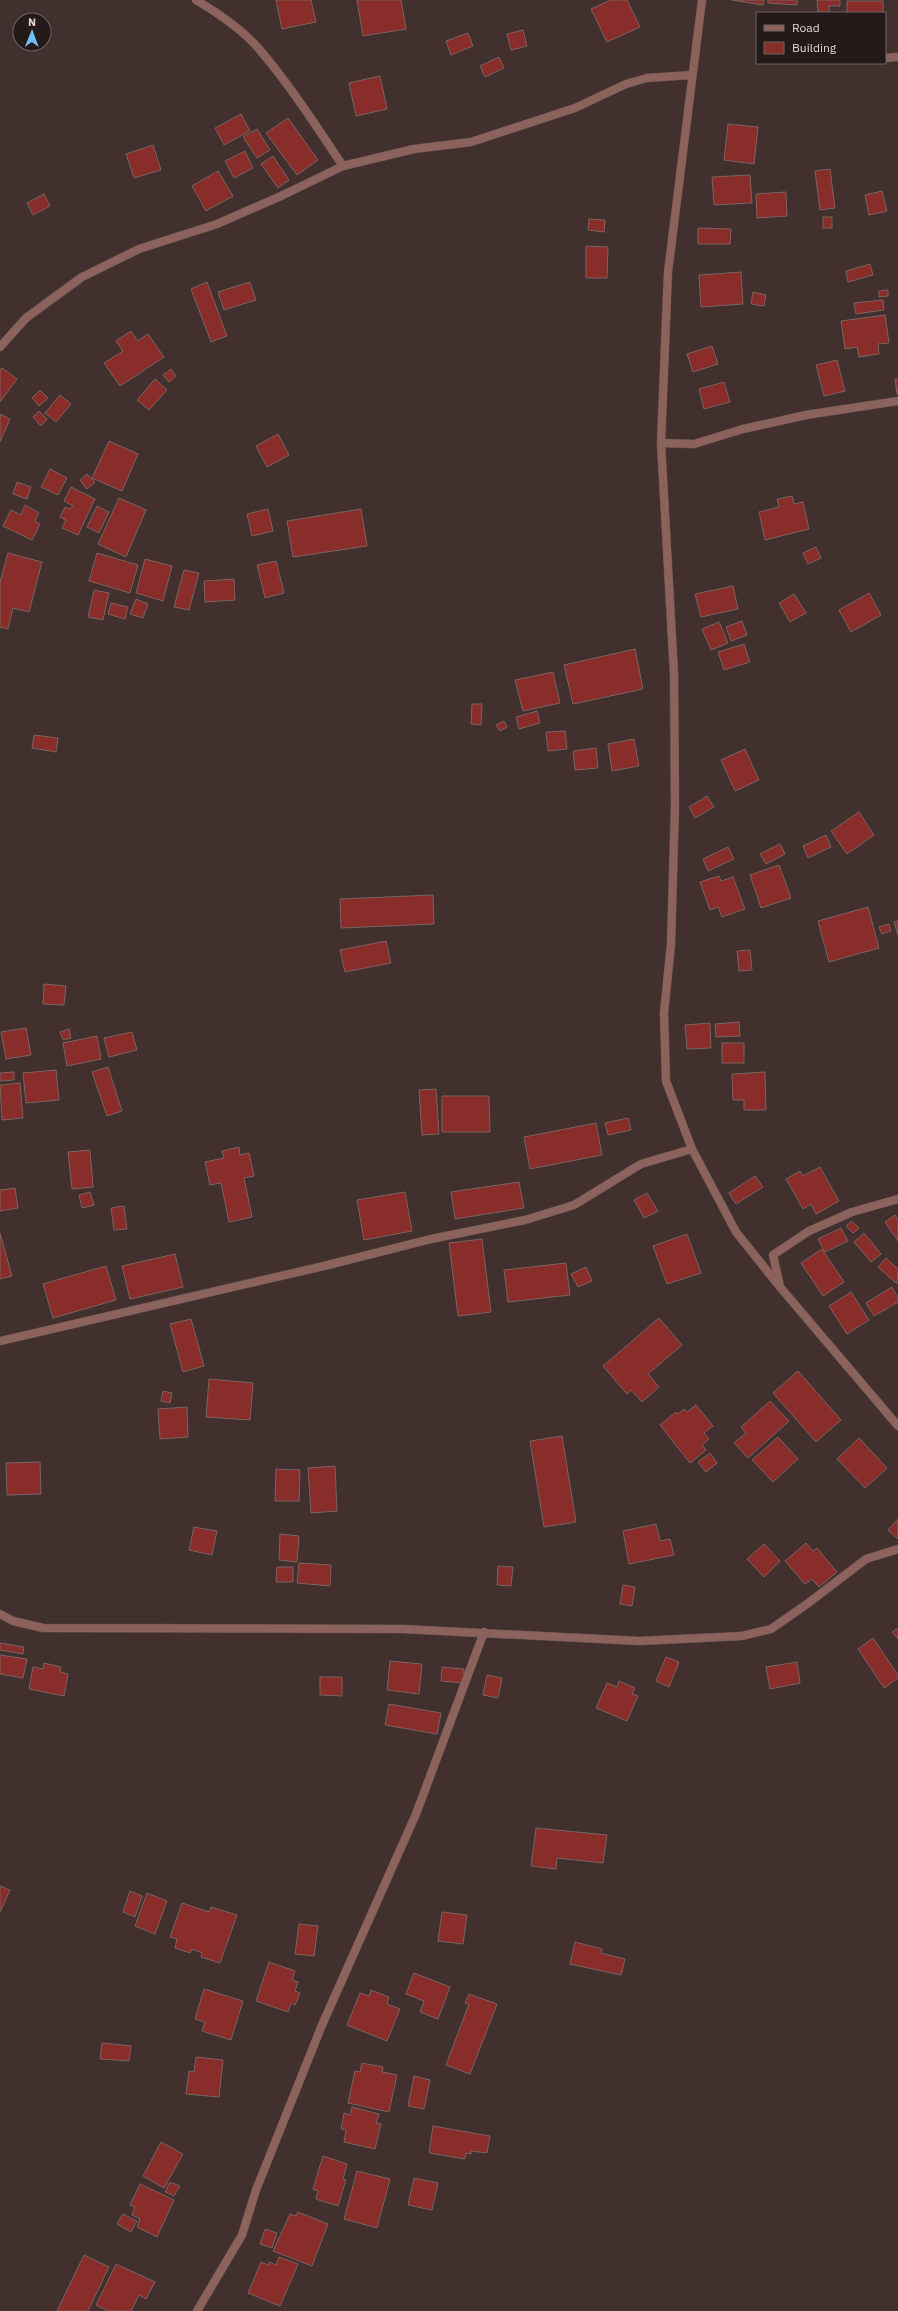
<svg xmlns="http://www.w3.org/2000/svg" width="898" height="2311" font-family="'IBM Plex Sans',sans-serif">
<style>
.building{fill:#882d29;stroke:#796462}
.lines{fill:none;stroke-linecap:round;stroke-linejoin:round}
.minor-casing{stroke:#5f4e4c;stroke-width:9}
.tertiary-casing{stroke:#5f4e4c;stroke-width:9}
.minor{stroke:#8c625d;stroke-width:8}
.tertiary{stroke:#8c625d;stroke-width:8}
</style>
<rect width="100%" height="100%" fill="#42302e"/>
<g class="building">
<polygon points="276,0 311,0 316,22 282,29"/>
<polygon points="357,0 401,0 406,29 363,36"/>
<polygon points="611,0 627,0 640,27 607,42 591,9"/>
<polygon points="732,0 764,0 763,5"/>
<polygon points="768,0 797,0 797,5 768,3"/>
<polygon points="817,0 840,0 840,6 829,6 829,12 818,12"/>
<rect x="847" y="1" width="36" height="12"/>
<polygon points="523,30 527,46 511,50 507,34"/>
<polygon points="468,33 473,46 451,55 446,41"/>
<polygon points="499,57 504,68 485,77 480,66"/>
<polygon points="380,76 387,109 356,116 349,83"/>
<polygon points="241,114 250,131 224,145 215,128"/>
<polygon points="288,118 318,160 297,175 266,133"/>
<polygon points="728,124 758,127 754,164 724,160"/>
<polygon points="257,129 270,150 257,158 243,137"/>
<polygon points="153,145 161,170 134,178 126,154"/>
<polygon points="245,151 253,168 234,178 225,161"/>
<polygon points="273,156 289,180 278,188 261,164"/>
<polygon points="830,169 835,208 820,210 815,171"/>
<polygon points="218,171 233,196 206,211 192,186"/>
<polygon points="750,175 752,203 714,205 712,177"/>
<polygon points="882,191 887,211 869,215 865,195"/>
<polygon points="786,192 787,216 757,218 756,194"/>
<polygon points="44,194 50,206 33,215 27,203"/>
<rect x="823" y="217" width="9" height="11"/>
<polygon points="589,219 605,220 604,232 588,230"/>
<polygon points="698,228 731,229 730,244 698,244"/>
<polygon points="586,246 608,247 607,278 586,278"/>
<polygon points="870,264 873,275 848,282 846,271"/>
<polygon points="741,272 743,304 701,307 699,275"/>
<polygon points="207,282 227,336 211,342 191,289"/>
<polygon points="250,282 256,300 224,310 218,292"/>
<polygon points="888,290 888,296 879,297 879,291"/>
<polygon points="753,292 766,295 764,306 751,304"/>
<polygon points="883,300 884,310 856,314 854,303"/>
<polygon points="885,315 889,343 878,344 879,354 859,357 857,347 845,349 841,321"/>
<polygon points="131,331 138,341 148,334 164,357 120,386 104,363 123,351 116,341"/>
<polygon points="712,346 718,364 693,372 687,354"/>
<polygon points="837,360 845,391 824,396 816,365"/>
<polygon points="2,368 17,379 0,402 0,370"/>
<polygon points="171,369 176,376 169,382 163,375"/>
<polygon points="155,379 167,390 149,410 137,400"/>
<polygon points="895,379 898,379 898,394 897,394"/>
<polygon points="724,382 730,402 704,409 699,389"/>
<polygon points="40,390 48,398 39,406 32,398"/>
<polygon points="60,395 71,404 56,422 45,413"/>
<polygon points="39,411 47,419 41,426 33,417"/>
<polygon points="0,414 10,419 0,442"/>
<polygon points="278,434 289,455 267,467 256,446"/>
<polygon points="109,441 138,454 122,491 92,478"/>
<polygon points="50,469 67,478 58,495 41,487"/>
<polygon points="87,474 95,482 87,489 80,480"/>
<polygon points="17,482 31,487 27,499 13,494"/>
<polygon points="71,487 95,499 78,535 62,528 66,520 60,517 65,507 70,509 73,506 64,501"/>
<polygon points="792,496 794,504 803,502 809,529 765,540 759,512 779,507 777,499"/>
<polygon points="119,498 146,510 126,557 98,544"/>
<polygon points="25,505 39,513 35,521 40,524 32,540 3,526 11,510 21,515"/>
<polygon points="97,506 109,512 99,533 87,527"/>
<polygon points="268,509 273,531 252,536 247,514"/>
<polygon points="361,509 367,546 293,557 287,521"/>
<polygon points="816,547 821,558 808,564 803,553"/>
<polygon points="8,553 42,562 29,612 13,608 8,629 0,627 0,582"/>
<polygon points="97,553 138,565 130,593 89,581"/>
<polygon points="145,559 172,566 163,601 136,593"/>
<polygon points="276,561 284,593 265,598 257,565"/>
<polygon points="184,570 199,573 189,610 174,607"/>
<polygon points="234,579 235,600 205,602 204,581"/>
<polygon points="733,586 738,609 701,617 695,594"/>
<polygon points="94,590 109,593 103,620 88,617"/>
<polygon points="869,593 881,615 851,632 839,610"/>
<polygon points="794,594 806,613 790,622 779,603"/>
<polygon points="136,599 148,604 143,618 130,614"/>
<polygon points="111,603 128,607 125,619 108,614"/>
<polygon points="742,621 747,635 731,641 726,627"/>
<polygon points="719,622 728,643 711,650 702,629"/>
<polygon points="744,644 750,662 724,670 718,652"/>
<polygon points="635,649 643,689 573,704 564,665"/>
<polygon points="553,672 560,703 523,711 515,680"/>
<polygon points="472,704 482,704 481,725 471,724"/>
<polygon points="537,711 540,723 519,729 516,717"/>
<polygon points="504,721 507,727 500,731 496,725"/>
<polygon points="565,731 567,749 548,751 546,732"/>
<polygon points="34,735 58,738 56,752 32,748"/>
<polygon points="634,739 639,766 612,771 608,744"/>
<polygon points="596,748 598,768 575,770 573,751"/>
<polygon points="745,749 759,780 735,791 721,760"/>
<polygon points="707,796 714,807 695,818 689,807"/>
<polygon points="859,812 874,835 847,854 831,831"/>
<polygon points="826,835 831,847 808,858 803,846"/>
<polygon points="780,844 785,854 766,864 760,854"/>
<polygon points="728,847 734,859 708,871 703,859"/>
<polygon points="779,865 791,898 761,908 750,875"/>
<polygon points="719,876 721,881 733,877 745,909 722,917 718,907 710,910 700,882"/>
<polygon points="433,895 434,924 341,928 340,899"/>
<polygon points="868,907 879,948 829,962 818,921"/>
<polygon points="898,921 898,935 894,922"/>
<polygon points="889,924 891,931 882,934 879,927"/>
<polygon points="386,941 391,963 345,972 340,950"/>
<polygon points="750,950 752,970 739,971 737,951"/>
<polygon points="44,984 66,986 64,1005 43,1004"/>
<polygon points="739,1022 740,1036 716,1037 715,1024"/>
<polygon points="710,1023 711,1048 687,1049 685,1025"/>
<polygon points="26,1028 31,1055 6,1059 1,1032"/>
<polygon points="69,1029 71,1038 63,1040 60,1032"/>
<polygon points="132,1032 137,1050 109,1057 104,1038"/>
<polygon points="97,1036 101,1059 67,1066 63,1043"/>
<rect x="722" y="1043" width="22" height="20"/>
<polygon points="108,1067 122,1111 107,1116 92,1072"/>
<polygon points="56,1070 59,1100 26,1103 23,1073"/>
<polygon points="14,1072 14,1080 0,1081 0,1073"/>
<polygon points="765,1072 766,1110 744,1110 744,1100 733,1100 732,1074"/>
<polygon points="20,1083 23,1118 2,1120 0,1085"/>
<polygon points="436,1089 439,1134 422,1135 419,1090"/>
<polygon points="442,1096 489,1096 490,1132 442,1132"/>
<polygon points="628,1118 631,1130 608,1135 605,1123"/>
<polygon points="596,1123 602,1155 530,1169 524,1137"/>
<polygon points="239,1147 240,1155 249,1153 254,1176 244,1178 252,1217 229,1222 221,1183 210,1185 205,1162 224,1158 222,1151"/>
<polygon points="90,1150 93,1187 72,1189 68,1152"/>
<polygon points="820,1167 839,1201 816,1214 811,1204 803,1209 786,1179 800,1171 803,1176"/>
<polygon points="755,1176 763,1187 736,1204 729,1193"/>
<polygon points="519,1182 524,1208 455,1219 451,1192"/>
<polygon points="15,1188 18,1208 0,1211 0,1190"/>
<polygon points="90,1192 94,1205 82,1208 79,1195"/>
<polygon points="405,1192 412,1231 364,1240 357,1200"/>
<polygon points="647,1193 658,1211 644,1218 634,1200"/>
<polygon points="124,1206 127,1229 114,1230 111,1208"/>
<polygon points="895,1215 898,1220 898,1241 885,1222"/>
<polygon points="852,1221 859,1228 853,1233 846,1226"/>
<polygon points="841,1228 848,1241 825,1252 818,1239"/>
<polygon points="0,1233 12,1276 0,1279"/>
<polygon points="864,1233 881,1254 871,1262 854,1242"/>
<polygon points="687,1234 701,1273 667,1284 653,1246"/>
<polygon points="482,1239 491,1312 458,1316 449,1243"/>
<polygon points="822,1249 844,1282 823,1296 801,1263"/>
<polygon points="175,1254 183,1287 130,1299 122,1266"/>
<polygon points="886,1258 898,1269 897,1284 878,1267"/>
<polygon points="566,1263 570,1295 508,1302 504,1270"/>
<polygon points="106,1266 116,1300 53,1318 43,1284"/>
<polygon points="586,1267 592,1281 578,1287 571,1274"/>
<polygon points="892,1287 898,1298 898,1302 874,1316 866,1303"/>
<polygon points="851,1292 869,1320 847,1334 829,1306"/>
<polygon points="659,1318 682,1345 648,1374 659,1387 642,1402 631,1390 627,1394 603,1366"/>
<polygon points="191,1319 204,1366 183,1372 170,1324"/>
<polygon points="798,1371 841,1420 816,1442 773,1393"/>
<polygon points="209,1379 253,1383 250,1420 206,1417"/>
<polygon points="163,1391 172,1393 170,1403 161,1401"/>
<polygon points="770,1401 789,1421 748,1458 734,1443 746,1433 741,1427"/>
<polygon points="696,1405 713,1426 704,1433 709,1439 702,1445 706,1450 690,1463 660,1425 676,1412 678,1414 684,1409 687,1412"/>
<polygon points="187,1407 188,1437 160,1439 158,1409"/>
<polygon points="562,1436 576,1522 544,1527 530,1441"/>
<polygon points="778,1437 798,1459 773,1482 752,1460"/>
<polygon points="859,1438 887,1468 865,1488 837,1459"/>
<polygon points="710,1453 717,1463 706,1472 698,1462"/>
<polygon points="40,1462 41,1494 7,1495 6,1463"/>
<polygon points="335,1466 337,1511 311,1513 308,1468"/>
<polygon points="276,1469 300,1470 299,1501 275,1501"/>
<polygon points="898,1519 898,1539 888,1530"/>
<polygon points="656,1524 660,1541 670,1539 674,1555 629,1564 623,1531"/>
<polygon points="194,1527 217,1531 212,1555 189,1550"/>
<polygon points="280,1534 299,1536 297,1562 279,1560"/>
<polygon points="806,1543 813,1551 817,1548 837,1572 819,1587 812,1579 805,1584 785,1561"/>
<polygon points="764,1544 780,1561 764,1577 747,1559"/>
<polygon points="299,1563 331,1565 330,1586 297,1583"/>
<polygon points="498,1566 513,1567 511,1586 497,1585"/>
<polygon points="277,1567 293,1567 293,1582 276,1582"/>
<polygon points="623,1585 635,1587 632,1606 620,1604"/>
<polygon points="898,1628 898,1639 892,1632"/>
<polygon points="873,1638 898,1675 898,1678 884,1688 858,1649"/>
<polygon points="0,1643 24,1647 23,1654 0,1650"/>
<polygon points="0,1655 27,1659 23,1678 0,1674"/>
<polygon points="666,1657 679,1662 669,1687 656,1681"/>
<polygon points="390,1661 422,1664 419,1694 387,1690"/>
<polygon points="797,1662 800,1683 770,1689 766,1667"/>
<polygon points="44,1663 61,1667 60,1672 68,1674 64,1696 29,1689 33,1667 43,1669"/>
<polygon points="442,1667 464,1669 463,1683 441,1681"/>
<polygon points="487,1675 502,1678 498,1698 483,1695"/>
<polygon points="320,1677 342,1677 342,1696 320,1695"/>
<polygon points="619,1681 635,1688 632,1694 638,1696 627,1721 596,1708 607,1683 617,1687"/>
<polygon points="389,1704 441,1713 437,1734 385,1725"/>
<polygon points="536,1828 607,1835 603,1863 557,1858 556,1869 531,1866"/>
<polygon points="0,1886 10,1890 0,1912"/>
<polygon points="130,1891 142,1896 135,1917 123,1912"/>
<polygon points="147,1893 167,1901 155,1934 135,1926"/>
<polygon points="182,1903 209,1912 211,1907 237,1915 220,1963 201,1957 202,1953 192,1949 190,1953 175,1948 177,1939 170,1937"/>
<polygon points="442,1912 467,1915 463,1944 438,1941"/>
<polygon points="299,1924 318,1926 314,1956 295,1954"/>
<polygon points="575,1942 602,1949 601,1953 625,1959 621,1975 570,1964"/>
<polygon points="269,1962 295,1971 292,1980 298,1982 295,1991 300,1993 295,2005 291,2003 288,2012 256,2001"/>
<polygon points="414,1973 450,1987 438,2019 420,2012 424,2001 406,1994"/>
<polygon points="204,1989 243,2001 231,2040 202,2031 205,2022 195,2019"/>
<polygon points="371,1990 389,1997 387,2004 400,2009 387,2041 347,2025 360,1993 369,1996"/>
<polygon points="469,1994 497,2004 470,2074 446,2065 469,2004 465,2003"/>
<polygon points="102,2043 131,2046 129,2061 100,2059"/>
<polygon points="196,2057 223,2060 219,2097 186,2094 189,2071 194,2072"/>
<polygon points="362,2063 383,2067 382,2072 397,2075 389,2112 348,2103 355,2071 360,2072"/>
<polygon points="414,2076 430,2080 424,2109 408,2106"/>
<polygon points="352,2107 379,2114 376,2123 381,2124 375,2149 344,2142 346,2130 341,2129 344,2113 350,2115"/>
<polygon points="433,2126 490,2136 487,2153 471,2151 471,2154 466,2153 465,2159 429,2153"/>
<polygon points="161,2142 183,2154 164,2188 143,2176"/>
<polygon points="323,2156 347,2164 343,2179 346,2180 338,2206 316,2199 318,2191 313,2189"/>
<polygon points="357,2171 390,2179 377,2228 344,2219"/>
<polygon points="414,2178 438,2183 432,2210 408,2205"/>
<polygon points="170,2182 180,2186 174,2196 165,2192"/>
<polygon points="140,2184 174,2200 157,2237 137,2227 140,2219 132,2215 135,2207 130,2205"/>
<polygon points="298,2212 328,2224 312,2266 273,2251 290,2214 296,2216"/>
<polygon points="123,2214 137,2221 131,2232 117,2224"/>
<polygon points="265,2229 277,2233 272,2248 260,2244"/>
<polygon points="84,2255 109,2267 88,2311 57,2311"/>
<polygon points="279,2257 298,2264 280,2306 248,2293 261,2262 268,2265 269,2262 276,2265"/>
<polygon points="116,2264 155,2282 146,2299 139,2295 131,2311 108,2311 96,2305"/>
</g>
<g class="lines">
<defs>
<g id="minor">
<path d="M196 0C218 13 242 29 259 49 290 85 316 126 343 166"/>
<polyline points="885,58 898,57"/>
<polyline points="0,347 26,318 82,277 139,249 217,224 281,196 343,166 414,149 471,142 575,108 626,84 647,78 692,75"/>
<polyline points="661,443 694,444 743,429 806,415 898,401"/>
<polyline points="780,1287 773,1255 809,1231 852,1212 898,1199"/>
<polyline points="0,1341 324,1266 431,1239 525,1220 574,1205 641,1164 692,1149"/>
<polyline points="0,1614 13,1621 43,1628 402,1629 639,1641 742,1636 771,1629 807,1604 866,1559 898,1549"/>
<polyline points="197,2311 242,2235 256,2190 322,2025 416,1814 484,1632"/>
</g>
<polyline id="tertiary" points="702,0 668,272 661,443 674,674 675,806 671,944 664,1013 666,1081 692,1149 736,1232 780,1287 898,1426"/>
</defs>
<use href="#minor" class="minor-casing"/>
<use href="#tertiary" class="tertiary-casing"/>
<use href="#minor" class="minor"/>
<use href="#tertiary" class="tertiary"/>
</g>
<rect x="756" y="12" width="130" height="52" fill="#231a19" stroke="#6f6564"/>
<rect x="764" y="25" width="20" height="6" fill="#8c625d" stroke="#6f6564"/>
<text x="792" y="32" font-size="12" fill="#e2d6d5">Road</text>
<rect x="764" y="42" width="20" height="12" fill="#882d29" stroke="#6f6564"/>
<text x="792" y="52" font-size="12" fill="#e2d6d5">Building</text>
<g transform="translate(32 32) rotate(1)"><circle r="19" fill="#231a19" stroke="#6f6564"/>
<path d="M0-3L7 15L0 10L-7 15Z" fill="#6ec2f3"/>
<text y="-6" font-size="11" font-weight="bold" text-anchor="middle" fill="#e2d6d5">N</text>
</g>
</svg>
